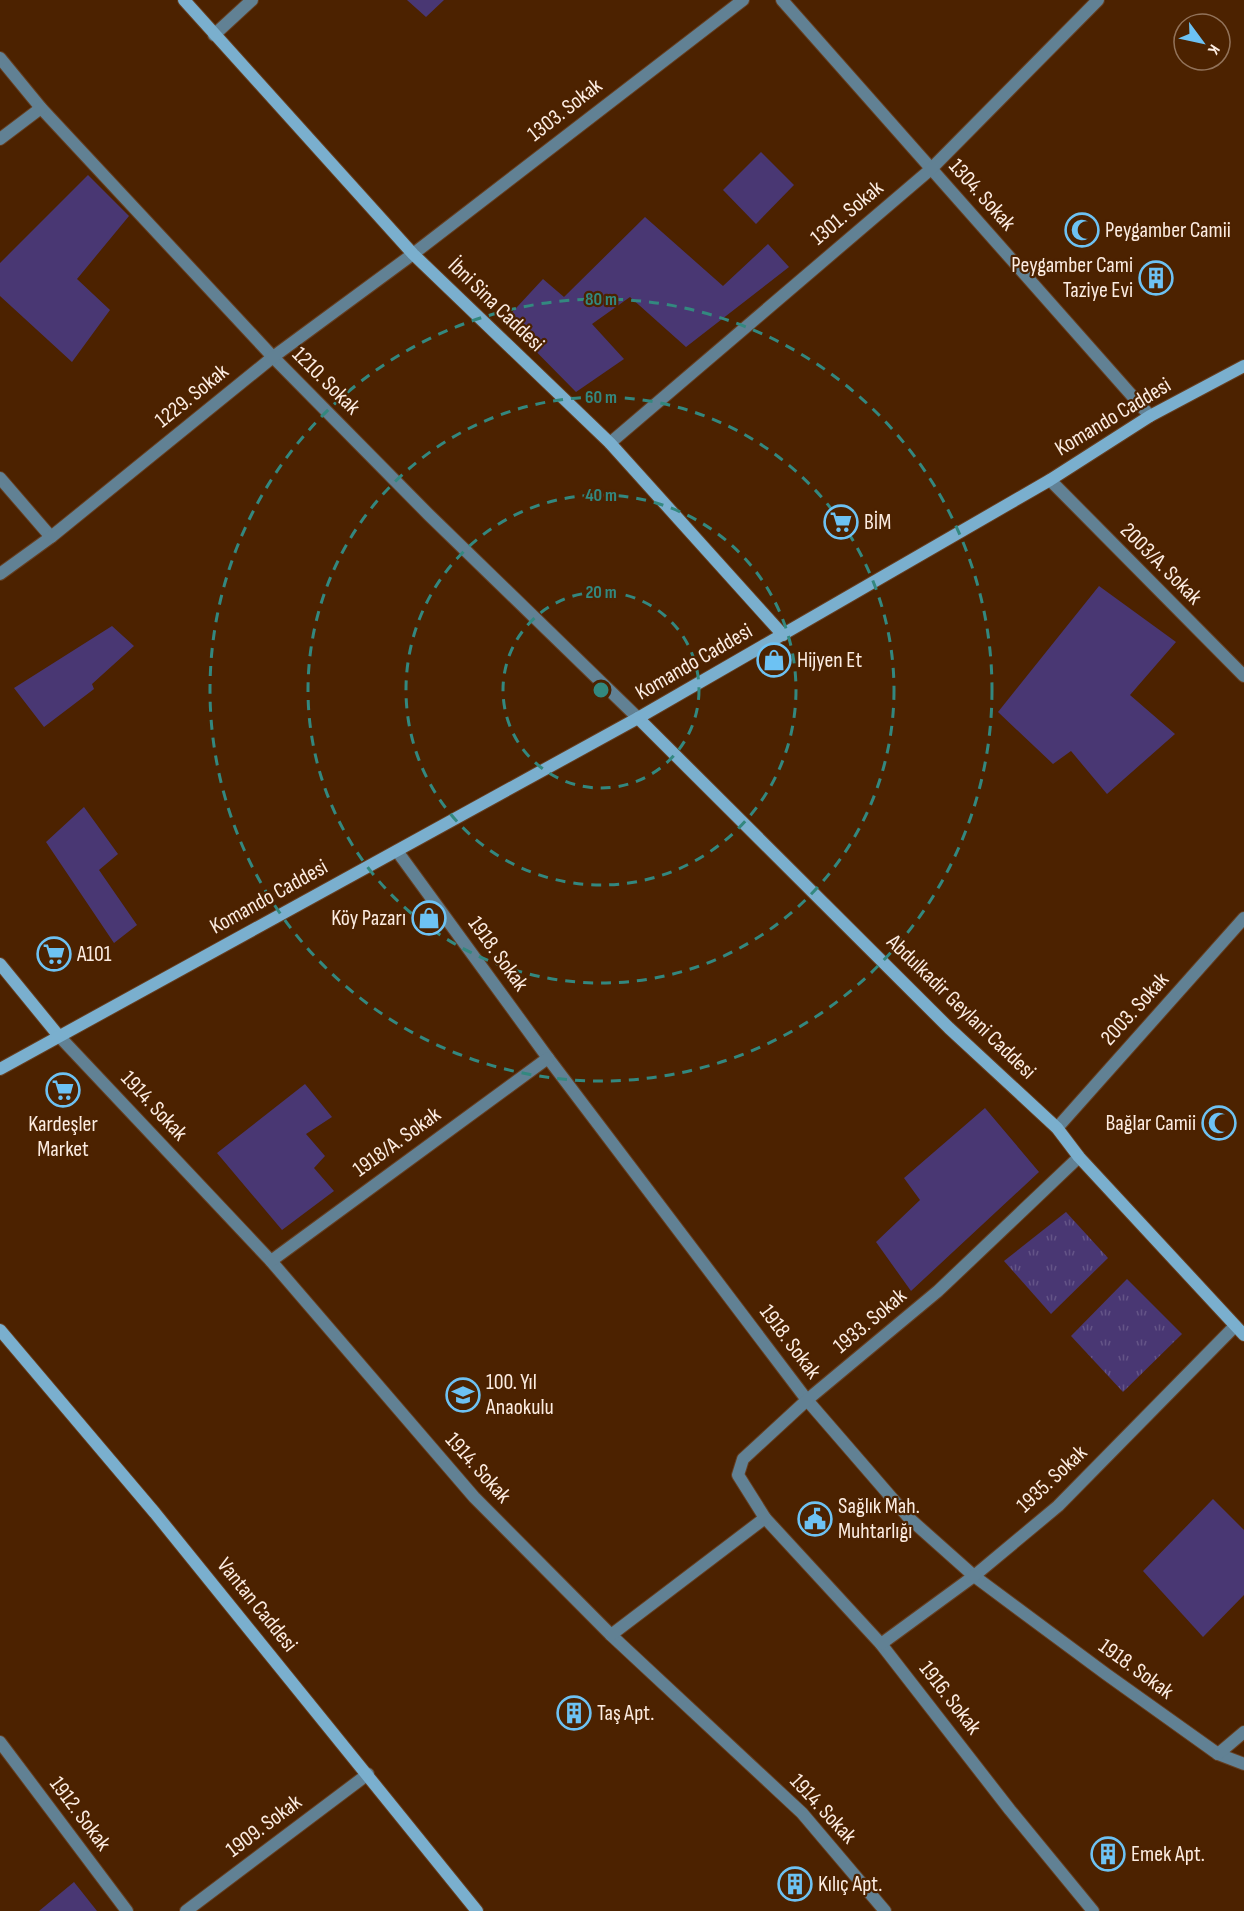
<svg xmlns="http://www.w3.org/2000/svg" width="1244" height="1911" font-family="'Sofia Sans Condensed',sans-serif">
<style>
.grass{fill:url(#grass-tufts)}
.green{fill:#493773}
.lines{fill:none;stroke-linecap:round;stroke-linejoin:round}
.street-casing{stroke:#653e20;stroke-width:14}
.secondary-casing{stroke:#653e20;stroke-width:14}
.street{stroke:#618194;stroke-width:12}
.secondary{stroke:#7aafce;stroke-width:12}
.ring{fill:none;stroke:#33887f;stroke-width:3;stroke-dasharray:10 8}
.labels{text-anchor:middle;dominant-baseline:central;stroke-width:4.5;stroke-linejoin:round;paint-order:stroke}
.street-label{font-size:22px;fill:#fcece1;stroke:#4c2200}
.poi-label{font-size:22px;fill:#fcece1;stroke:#4c2200;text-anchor:start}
.centre{fill:#33887f;stroke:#4c2200;stroke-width:3}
.ring-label{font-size:18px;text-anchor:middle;font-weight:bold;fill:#33887f;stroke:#4c2200;stroke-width:4.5;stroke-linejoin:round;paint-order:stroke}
</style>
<defs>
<pattern id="grass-tufts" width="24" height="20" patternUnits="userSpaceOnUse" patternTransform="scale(1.5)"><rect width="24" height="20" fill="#493773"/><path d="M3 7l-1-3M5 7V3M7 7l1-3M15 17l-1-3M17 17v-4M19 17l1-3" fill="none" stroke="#645487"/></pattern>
</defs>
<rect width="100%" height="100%" fill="#4c2200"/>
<g class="grass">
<polygon points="1066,1212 1108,1258 1051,1314 1004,1261"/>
<polygon points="1127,1279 1182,1334 1123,1392 1071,1336"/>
</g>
<g class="green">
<polygon points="407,0 444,0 426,17"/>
<polygon points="761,152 794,185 756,224 723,190"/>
<polygon points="88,175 129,216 77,279 110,310 72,362 0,296 0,263"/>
<polygon points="645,217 723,286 768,244 789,267 686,347 630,297 592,324 624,359 576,392 505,320 543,279 564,297"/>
<polygon points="1099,586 1176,642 1130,695 1175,734 1107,794 1071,751 1053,764 998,712"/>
<polygon points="112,626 134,646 92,684 94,689 44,727 14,688"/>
<polygon points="84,807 118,854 99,870 137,925 114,943 46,842"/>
<polygon points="305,1084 332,1117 306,1134 325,1156 314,1168 334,1191 282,1230 217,1153"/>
<polygon points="985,1108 1039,1172 911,1291 876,1242 920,1200 904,1178"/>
<polygon points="1213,1499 1244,1530 1244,1595 1203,1637 1143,1571"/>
<polygon points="74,1882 97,1911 39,1911"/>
</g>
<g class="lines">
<defs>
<g id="street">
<polyline points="782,0 1150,416"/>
<polyline points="214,35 252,0"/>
<polyline points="0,58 41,108 273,357 429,515 638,718"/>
<polyline points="0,139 41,108"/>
<polyline points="610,443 931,169 1098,0"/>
<polyline points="0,478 51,537"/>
<polyline points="1050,480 1244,676"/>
<polyline points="0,574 51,537 273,357 413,254 743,0"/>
<polyline points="397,851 548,1058 807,1400 910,1519 974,1576 1106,1674 1218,1754 1244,1764"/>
<polyline points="58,1035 271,1261 474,1497 611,1635 802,1813 885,1911"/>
<polyline points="1057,1128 1244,918"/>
<polyline points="271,1261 548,1058"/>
<polyline points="765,1518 881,1644 1010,1810 1093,1911"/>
<polyline points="611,1635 765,1518 738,1475 743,1459 807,1400 938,1291 1079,1157"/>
<polyline points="881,1644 974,1576 1058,1506 1235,1326"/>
<polyline points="0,1742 127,1911"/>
<polyline points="1218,1754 1244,1732"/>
<polyline points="186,1911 368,1774"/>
</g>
<g id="secondary">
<polyline points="184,0 413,254 610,443 783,635"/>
<polyline points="638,718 949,1028 1057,1128 1079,1157 1244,1335"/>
<polyline points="0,964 58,1035"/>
<polyline points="0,1069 638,718 1050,480 1150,416 1244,366"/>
<polyline points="0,1330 155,1513 477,1911"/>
</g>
</defs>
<use href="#street" class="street-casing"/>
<use href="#secondary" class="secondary-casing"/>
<use href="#street" class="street"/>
<use href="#secondary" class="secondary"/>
</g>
<g class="ring">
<circle cx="601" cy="690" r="98"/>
<circle cx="601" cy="690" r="195"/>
<circle cx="601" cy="690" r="293"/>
<circle cx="601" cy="690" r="391"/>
</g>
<defs>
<symbol id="mosque-ring" viewBox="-11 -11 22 22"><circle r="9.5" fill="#4c2200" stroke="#6dc2f3" stroke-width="1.5"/><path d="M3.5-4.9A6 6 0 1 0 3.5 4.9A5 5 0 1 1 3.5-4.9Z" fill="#6dc2f3"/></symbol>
<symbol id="building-ring" viewBox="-11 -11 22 22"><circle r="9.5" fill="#4c2200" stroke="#6dc2f3" stroke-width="1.5"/><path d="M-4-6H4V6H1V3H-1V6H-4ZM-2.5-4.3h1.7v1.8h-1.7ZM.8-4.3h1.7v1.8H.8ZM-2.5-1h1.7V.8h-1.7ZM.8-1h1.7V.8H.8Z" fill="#6dc2f3"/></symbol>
<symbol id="supermarket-ring" viewBox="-11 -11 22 22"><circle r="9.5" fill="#4c2200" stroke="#6dc2f3" stroke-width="1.5"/><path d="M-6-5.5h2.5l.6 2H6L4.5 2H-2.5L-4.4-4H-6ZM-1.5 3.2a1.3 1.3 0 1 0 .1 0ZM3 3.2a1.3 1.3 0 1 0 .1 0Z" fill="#6dc2f3"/></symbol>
<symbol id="shop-ring" viewBox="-11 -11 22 22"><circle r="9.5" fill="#4c2200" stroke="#6dc2f3" stroke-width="1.5"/><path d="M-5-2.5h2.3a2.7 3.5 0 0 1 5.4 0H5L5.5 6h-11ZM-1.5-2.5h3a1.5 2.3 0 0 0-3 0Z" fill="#6dc2f3"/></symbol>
<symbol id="school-ring" viewBox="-11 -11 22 22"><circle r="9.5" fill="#4c2200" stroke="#6dc2f3" stroke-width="1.5"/><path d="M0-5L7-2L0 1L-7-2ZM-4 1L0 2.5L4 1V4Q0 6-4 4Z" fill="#6dc2f3"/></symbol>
<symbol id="civic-ring" viewBox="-11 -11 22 22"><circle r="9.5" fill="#4c2200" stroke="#6dc2f3" stroke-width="1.5"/><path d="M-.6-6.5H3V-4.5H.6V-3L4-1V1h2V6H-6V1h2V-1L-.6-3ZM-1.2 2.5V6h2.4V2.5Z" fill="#6dc2f3"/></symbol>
</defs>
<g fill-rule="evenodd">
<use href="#mosque-ring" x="1063" y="211" width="38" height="38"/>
<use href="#building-ring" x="1137" y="259" width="38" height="38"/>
<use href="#supermarket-ring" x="822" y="503" width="38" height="38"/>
<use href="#shop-ring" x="755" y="641" width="38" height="38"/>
<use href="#shop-ring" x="410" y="899" width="38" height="38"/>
<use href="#supermarket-ring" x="35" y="935" width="38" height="38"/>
<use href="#supermarket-ring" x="44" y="1071" width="38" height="38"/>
<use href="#mosque-ring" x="1200" y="1104" width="38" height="38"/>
<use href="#school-ring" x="444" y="1376" width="38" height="38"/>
<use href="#civic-ring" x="796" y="1500" width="38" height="38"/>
<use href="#building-ring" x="555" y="1694" width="38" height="38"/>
<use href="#building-ring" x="1089" y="1835" width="38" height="38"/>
<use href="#building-ring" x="776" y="1865" width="38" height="38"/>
</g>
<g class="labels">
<g class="street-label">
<text transform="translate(565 110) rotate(-38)">1303. Sokak</text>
<text transform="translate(982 195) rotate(48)">1304. Sokak</text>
<text transform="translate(847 213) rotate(-40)">1301. Sokak</text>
<text transform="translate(496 305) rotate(44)">İbni Sina Caddesi</text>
<text transform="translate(326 381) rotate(45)">1210. Sokak</text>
<text transform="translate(192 396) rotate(-39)">1229. Sokak</text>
<text transform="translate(1113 417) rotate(-31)">Komando Caddesi</text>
<text transform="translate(1161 564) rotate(45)">2003/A. Sokak</text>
<text transform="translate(694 662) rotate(-30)">Komando Caddesi</text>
<text transform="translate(269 897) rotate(-29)">Komando Caddesi</text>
<text transform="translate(498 954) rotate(54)">1918. Sokak</text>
<text transform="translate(961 1007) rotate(44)">Abdulkadir Geylani Caddesi</text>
<text transform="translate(1135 1009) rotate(-48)">2003. Sokak</text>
<text transform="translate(154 1106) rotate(47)">1914. Sokak</text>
<text transform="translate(397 1142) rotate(-36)">1918/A. Sokak</text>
<text transform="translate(870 1321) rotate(-40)">1933. Sokak</text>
<text transform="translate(790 1342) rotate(53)">1918. Sokak</text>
<text transform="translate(478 1468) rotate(48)">1914. Sokak</text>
<text transform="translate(1052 1479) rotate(-43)">1935. Sokak</text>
<text transform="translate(257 1605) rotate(51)">Vantan Caddesi</text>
<text transform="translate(1136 1669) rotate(36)">1918. Sokak</text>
<text transform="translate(950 1698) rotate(52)">1916. Sokak</text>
<text transform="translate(823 1809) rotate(47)">1914. Sokak</text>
<text transform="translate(80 1814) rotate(53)">1912. Sokak</text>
<text transform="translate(264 1826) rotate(-37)">1909. Sokak</text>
</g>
<g class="poi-label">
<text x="1105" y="230">Peygamber Camii</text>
<text x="1133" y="265" text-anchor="end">Peygamber Cami<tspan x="1133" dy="25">Taziye Evi</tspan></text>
<text x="864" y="522">BİM</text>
<text x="797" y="660">Hijyen Et</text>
<text x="406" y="918" text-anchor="end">Köy Pazarı</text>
<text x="77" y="954">A101</text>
<text x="1196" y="1123" text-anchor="end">Bağlar Camii</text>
<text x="63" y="1124" text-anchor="middle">Kardeşler<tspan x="63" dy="25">Market</tspan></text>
<text x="486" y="1382">100. Yıl<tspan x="486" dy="25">Anaokulu</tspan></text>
<text x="838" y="1506">Sağlık Mah.<tspan x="838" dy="25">Muhtarlığı</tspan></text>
<text x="597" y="1713">Taş Apt.</text>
<text x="1131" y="1854">Emek Apt.</text>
<text x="818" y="1884">Kılıç Apt.</text>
</g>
</g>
<circle cx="601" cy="690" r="9" class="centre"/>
<g class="ring-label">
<text x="601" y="305">80 m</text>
<text x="601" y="403">60 m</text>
<text x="601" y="501">40 m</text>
<text x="601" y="598">20 m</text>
</g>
<g transform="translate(1202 42) rotate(123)"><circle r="28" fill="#4c2200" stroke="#92735a" stroke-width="1.5"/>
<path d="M0-4.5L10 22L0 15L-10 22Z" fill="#6dc2f3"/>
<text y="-9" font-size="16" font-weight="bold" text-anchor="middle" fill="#fcece1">K</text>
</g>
</svg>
